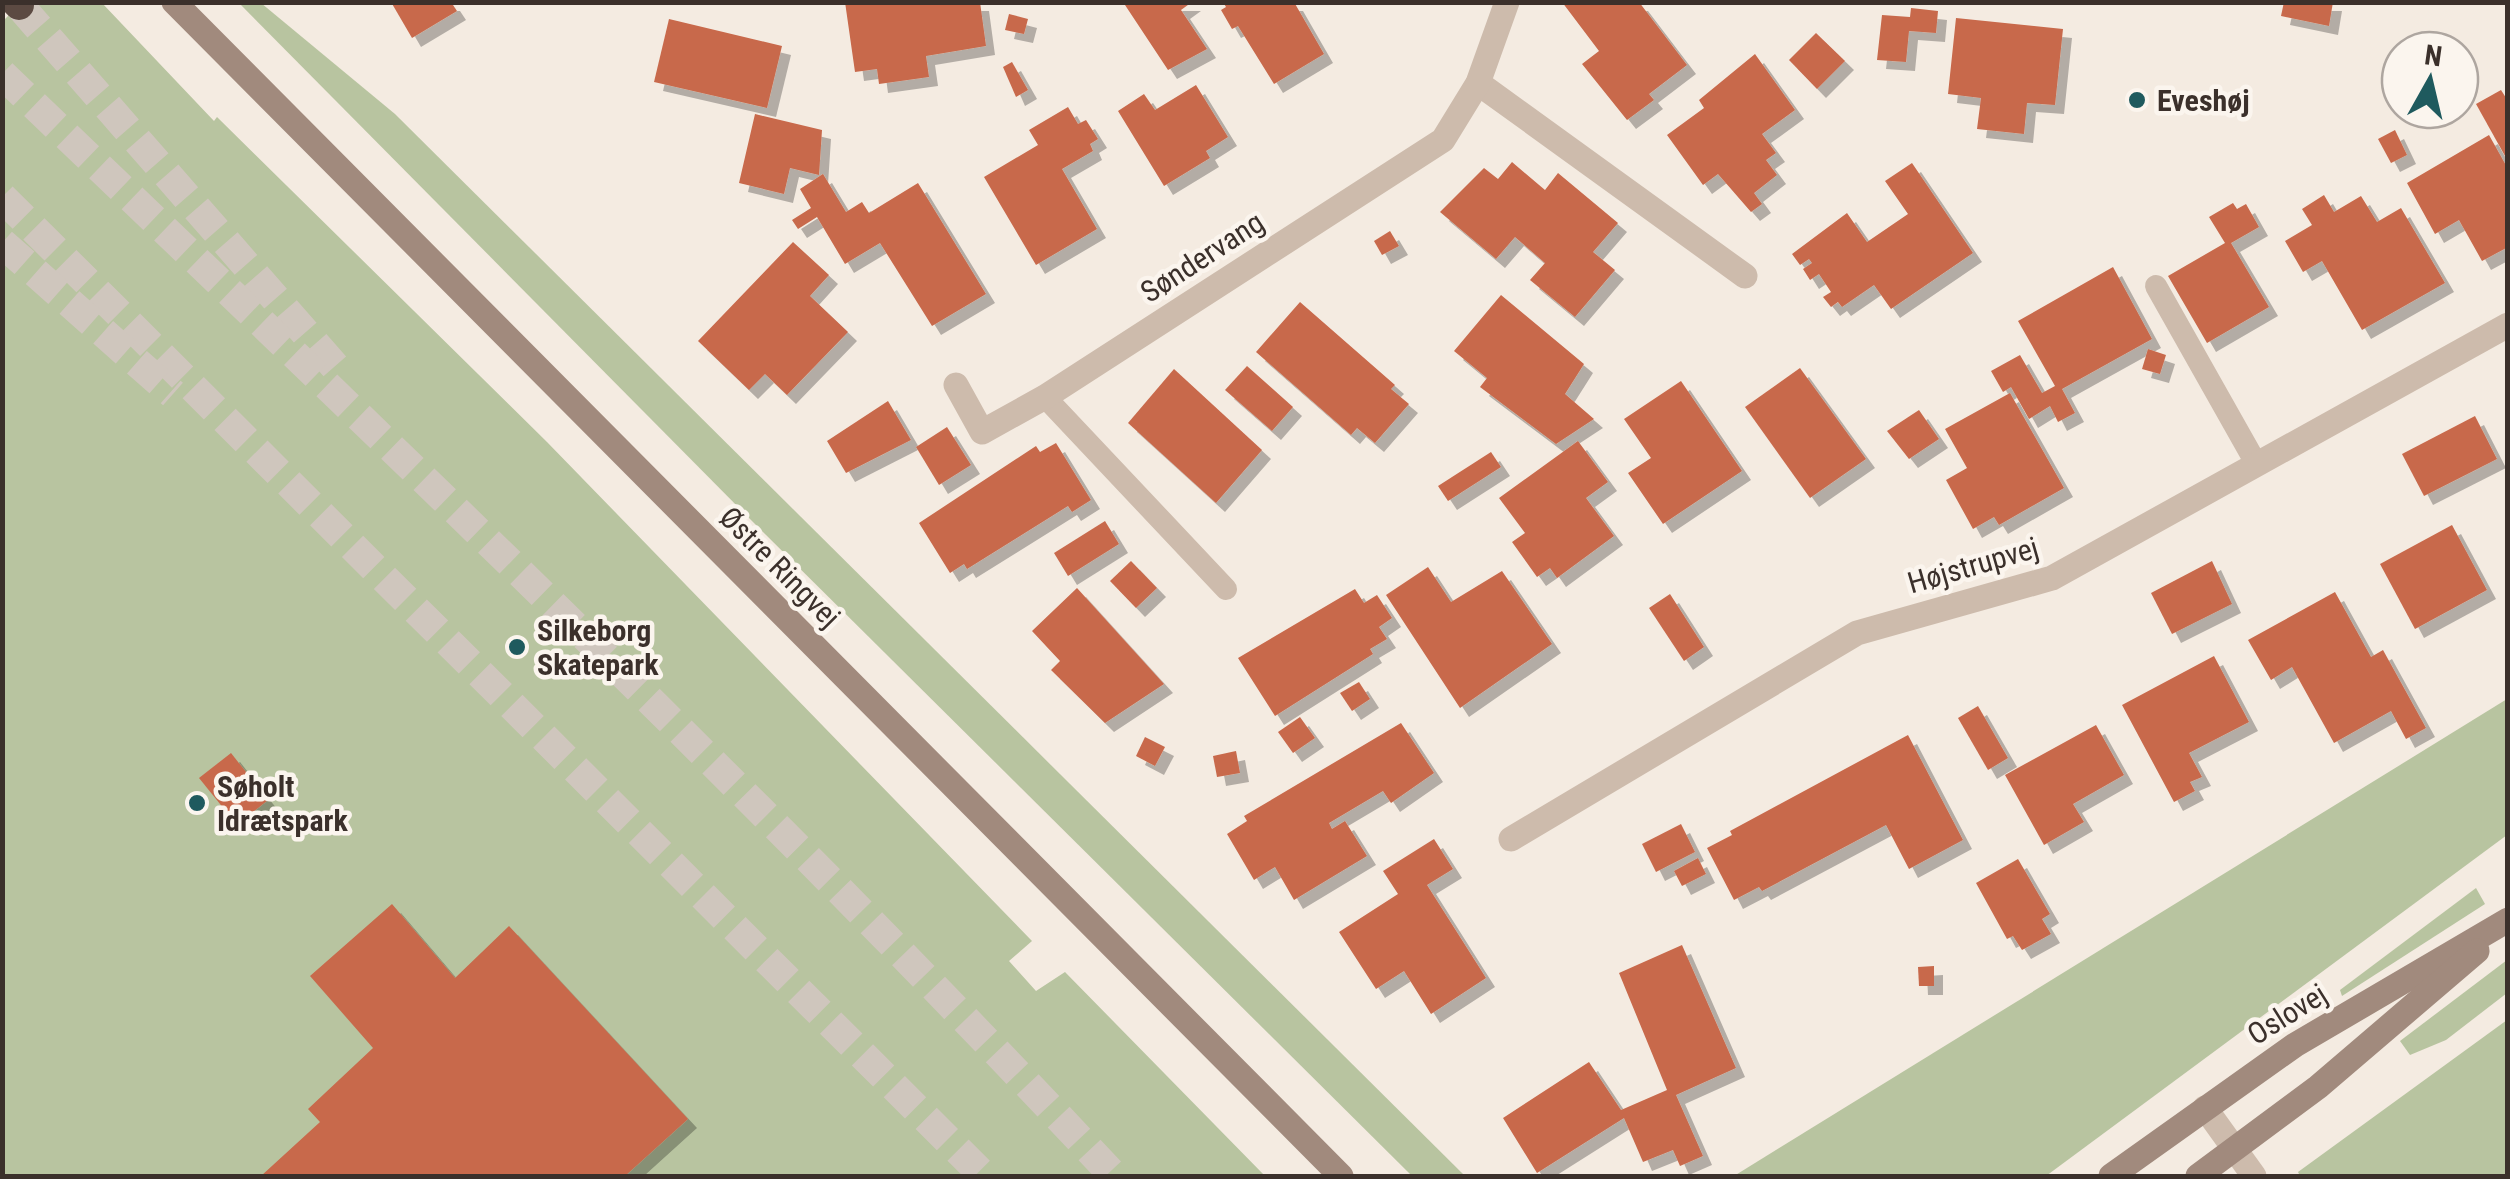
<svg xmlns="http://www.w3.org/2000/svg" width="2510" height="1179" font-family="'Roboto Condensed',sans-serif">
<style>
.green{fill:#b8c4a0}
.building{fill:#c8694b;filter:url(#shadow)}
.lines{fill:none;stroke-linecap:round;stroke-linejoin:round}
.highway-tunnel{stroke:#cfc6bd;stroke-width:30;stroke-dasharray:30 15;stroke-linecap:butt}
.lane{stroke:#cdbbac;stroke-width:22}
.street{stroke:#cdbbac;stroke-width:25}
.secondary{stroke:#a18a7d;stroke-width:25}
.highway{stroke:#5c4a42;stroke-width:30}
.poi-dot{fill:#1f5a5e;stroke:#fbf5ee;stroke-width:4}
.labels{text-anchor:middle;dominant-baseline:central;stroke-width:9;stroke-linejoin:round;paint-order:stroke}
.poi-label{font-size:30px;font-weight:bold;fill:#3b302b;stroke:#fbf5ee;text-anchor:start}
.street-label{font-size:30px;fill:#3b302b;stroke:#fbf5ee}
</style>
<defs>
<filter id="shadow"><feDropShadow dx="9" dy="9" stdDeviation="0" flood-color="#0004"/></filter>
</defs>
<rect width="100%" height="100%" fill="#f4ebe1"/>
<g class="green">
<polygon points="21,3 102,3 214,121 217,117 547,442 1032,941 1009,961 1036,991 1065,972 1265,1176 3,1176 2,22"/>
<polygon points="239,3 261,3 395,114 1465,1176 1412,1176 750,519"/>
<polygon points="2507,699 2507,835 2046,1176 1734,1176"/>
<polygon points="2476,888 2485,904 2342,996 2340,990"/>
<polygon points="2507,960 2507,993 2446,1040 2410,1055 2400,1041"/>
<polygon points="2507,1020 2507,1176 2300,1176 2298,1172"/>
</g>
<g class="building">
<polygon points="391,2 451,2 457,11 412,38"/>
<polygon points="845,2 980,2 986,46 926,56 929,77 879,84 877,69 855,72"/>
<polygon points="1129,2 1192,2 1181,10 1207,49 1168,70 1125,5"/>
<polygon points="1223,2 1294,2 1324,54 1274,84 1238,26 1232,29 1221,10 1226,7"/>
<polygon points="1562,2 1639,2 1687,65 1649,94 1654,100 1627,120 1582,64 1599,51"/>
<polygon points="2284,2 2333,2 2329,26 2281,16"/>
<polygon points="1911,8 1938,11 1936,33 1909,31 1906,62 1877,60 1882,15 1910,17"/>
<polygon points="1009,14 1028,19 1024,34 1005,30"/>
<polygon points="1956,18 2063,29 2055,105 2027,103 2024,134 1977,129 1981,98 1948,94"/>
<polygon points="669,19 782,46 767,108 654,82"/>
<polygon points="1816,33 1845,61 1817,89 1789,60"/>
<polygon points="1755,54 1795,110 1762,134 1776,153 1766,160 1777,175 1754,193 1762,204 1751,212 1718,174 1703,185 1667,135 1704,108 1699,100"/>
<polygon points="1012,62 1028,90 1016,97 1003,67"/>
<polygon points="1196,85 1228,137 1206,151 1210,158 1164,186 1118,111 1144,94 1155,110"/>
<polygon points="2501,90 2508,101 2505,156 2476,104"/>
<polygon points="1068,107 1078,124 1086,120 1098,139 1090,144 1093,151 1062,169 1097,229 1036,265 984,177 1038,145 1029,130"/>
<polygon points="755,114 822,130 819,175 790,168 784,194 739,183"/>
<polygon points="2395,130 2407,155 2391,163 2378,139"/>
<polygon points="2489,135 2508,169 2508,247 2482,261 2459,220 2435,234 2407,183"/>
<polygon points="1512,162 1545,190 1558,173 1618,223 1593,252 1615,270 1575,317 1530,280 1545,263 1515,237 1496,259 1440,212 1484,168 1498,179"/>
<polygon points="1912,163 1973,253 1891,309 1874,285 1842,307 1838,302 1831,307 1823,297 1831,292 1819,274 1810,280 1803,269 1812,263 1809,259 1800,265 1792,254 1847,213 1867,242 1908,214 1885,181"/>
<polygon points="823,174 846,212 862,202 869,213 918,183 986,294 932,326 880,243 845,264 817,217 798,229 792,220 811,208 800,189"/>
<polygon points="2324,195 2334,212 2361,196 2377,222 2401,208 2445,283 2362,330 2322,261 2303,272 2285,241 2312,225 2302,209"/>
<polygon points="2233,203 2237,209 2246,204 2259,227 2231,243 2269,307 2207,343 2168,276 2225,243 2209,217"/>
<polygon points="1390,231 1399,246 1382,255 1374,241"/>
<polygon points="793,242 829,275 810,296 848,332 787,395 765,374 749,390 698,341"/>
<polygon points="2113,267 2152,339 2062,389 2075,413 2058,422 2050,406 2029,419 2011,387 2003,392 1991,371 2020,355 2042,393 2055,386 2018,321"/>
<polygon points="1501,295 1584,364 1565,394 1594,419 1556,444 1480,387 1487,378 1454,351"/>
<polygon points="1300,302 1395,385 1391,389 1409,404 1375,443 1357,428 1351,435 1256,352"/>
<polygon points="2148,349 2166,355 2160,374 2142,369"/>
<polygon points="1247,366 1293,407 1272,431 1225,390"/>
<polygon points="1800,368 1866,459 1810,498 1745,407"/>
<polygon points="1174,369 1262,450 1216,503 1128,423"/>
<polygon points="1681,381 1742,471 1663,524 1628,473 1651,458 1624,419"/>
<polygon points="2010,393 2064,488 1999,525 1994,517 1973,529 1946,480 1967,468 1945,429"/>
<polygon points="888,401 911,440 846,473 827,441"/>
<polygon points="1919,410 1939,439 1909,459 1887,431"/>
<polygon points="2475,416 2497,459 2424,496 2402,454"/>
<polygon points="947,427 971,465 939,485 916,447"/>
<polygon points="1578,441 1608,482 1586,498 1614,536 1557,578 1550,568 1537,577 1512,542 1525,533 1499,498"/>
<polygon points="1056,443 1091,500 1072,512 1068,506 967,569 964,564 950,573 919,523 1036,446 1040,452"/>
<polygon points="1491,452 1501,467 1448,501 1438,486"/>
<polygon points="1105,521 1119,544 1068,576 1054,553"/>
<polygon points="2452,525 2487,590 2415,629 2380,564"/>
<polygon points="1131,561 1157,588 1136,608 1110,581"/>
<polygon points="2212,561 2232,604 2172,634 2151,593"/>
<polygon points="1428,567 1451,602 1502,571 1552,644 1460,708 1386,595"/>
<polygon points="1077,588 1164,684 1105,723 1051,670 1060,661 1032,631"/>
<polygon points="1355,589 1364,603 1377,595 1392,618 1379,627 1387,639 1370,649 1373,654 1275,716 1238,658"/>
<polygon points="2335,592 2371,657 2383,650 2426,728 2406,739 2391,711 2334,743 2292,667 2271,680 2248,640"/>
<polygon points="1670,594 1704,647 1684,661 1649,608"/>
<polygon points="2214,656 2249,722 2189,753 2202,777 2190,782 2195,791 2174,802 2122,705"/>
<polygon points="1359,682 1370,699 1352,711 1340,693"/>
<polygon points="1978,706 2008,758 1988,770 1958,718"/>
<polygon points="1300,717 1315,738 1293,753 1278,732"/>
<polygon points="1401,723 1434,773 1391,803 1383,791 1329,823 1332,829 1345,821 1367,856 1294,900 1275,867 1254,880 1227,834 1247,821 1244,816"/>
<polygon points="2096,725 2124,775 2073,804 2084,822 2044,845 2005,775"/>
<polygon points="1908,735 1963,840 1909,869 1886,825 1762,891 1759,887 1734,900 1707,848 1732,835 1730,831"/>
<polygon points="1145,737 1165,747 1155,766 1136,756"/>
<polygon points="1236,751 1240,773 1217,777 1213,756"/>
<polygon points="231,753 268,800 237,825 199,778"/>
<polygon points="1681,824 1695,852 1656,872 1642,844"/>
<polygon points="1434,839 1453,869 1427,885 1486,978 1431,1014 1404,971 1376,989 1339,932 1398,894 1383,871"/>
<polygon points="1698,858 1706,874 1682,886 1674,871"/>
<polygon points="2018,859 2050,914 2042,919 2051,934 2022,950 2013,936 2007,939 1976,883"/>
<polygon points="392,904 455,978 509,926 688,1119 625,1176 261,1176 320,1122 308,1109 373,1048 310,976"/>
<polygon points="1682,945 1736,1068 1676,1095 1703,1156 1680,1166 1673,1150 1643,1162 1624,1118 1537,1173 1503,1118 1589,1062 1621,1110 1667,1090 1619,973"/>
<polygon points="1934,966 1934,986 1919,986 1918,967"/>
</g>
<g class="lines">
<g class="highway-tunnel">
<polyline points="19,5 344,377"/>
<path d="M2 74C379 435 758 795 1114 1176"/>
<polyline points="2,197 984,1176"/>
<polyline points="2,243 173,394"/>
</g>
<g class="lane">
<polyline points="2156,286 2257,465"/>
<polyline points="1045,397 1226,589"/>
</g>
<g class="street">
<polyline points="1478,83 1745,276"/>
<polyline points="956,385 982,432 1045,397 1443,140 1478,83 1507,2"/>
<polyline points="1511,839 1857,633 2052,578 2508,325"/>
<polyline points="2205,1108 2254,1176"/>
</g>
<g class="secondary">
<polyline points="174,2 1341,1176"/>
<polyline points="2111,1176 2295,1045 2508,920"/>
<polyline points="2198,1176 2318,1087 2477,951"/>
</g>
<polyline class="highway" points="16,2 19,5"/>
</g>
<g class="poi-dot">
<circle cx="2137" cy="100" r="10"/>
<circle cx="517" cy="647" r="10"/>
<circle cx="197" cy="803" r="10"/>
</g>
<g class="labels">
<g class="poi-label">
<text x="2157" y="100">Eveshøj</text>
<text x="537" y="630">Silkeborg<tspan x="537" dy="34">Skatepark</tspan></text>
<text x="217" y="786">Søholt<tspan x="217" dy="34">Idrætspark</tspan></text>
</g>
<g class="street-label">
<text transform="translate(1202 257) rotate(-33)">Søndervang</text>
<text transform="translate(1973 565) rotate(-16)">Højstrupvej</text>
<text transform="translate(780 567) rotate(45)">Østre Ringvej</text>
<text transform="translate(2287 1014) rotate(-32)">Oslovej</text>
</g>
</g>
<rect width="2510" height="1179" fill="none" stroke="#3b302b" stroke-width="10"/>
<g transform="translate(2430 80) rotate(8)"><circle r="48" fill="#fbf5ee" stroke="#aea6a0" stroke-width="2.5"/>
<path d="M0-8L18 38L0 25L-18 38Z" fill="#1f5a5e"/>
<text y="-15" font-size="28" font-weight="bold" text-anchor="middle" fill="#3b302b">N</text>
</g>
</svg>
